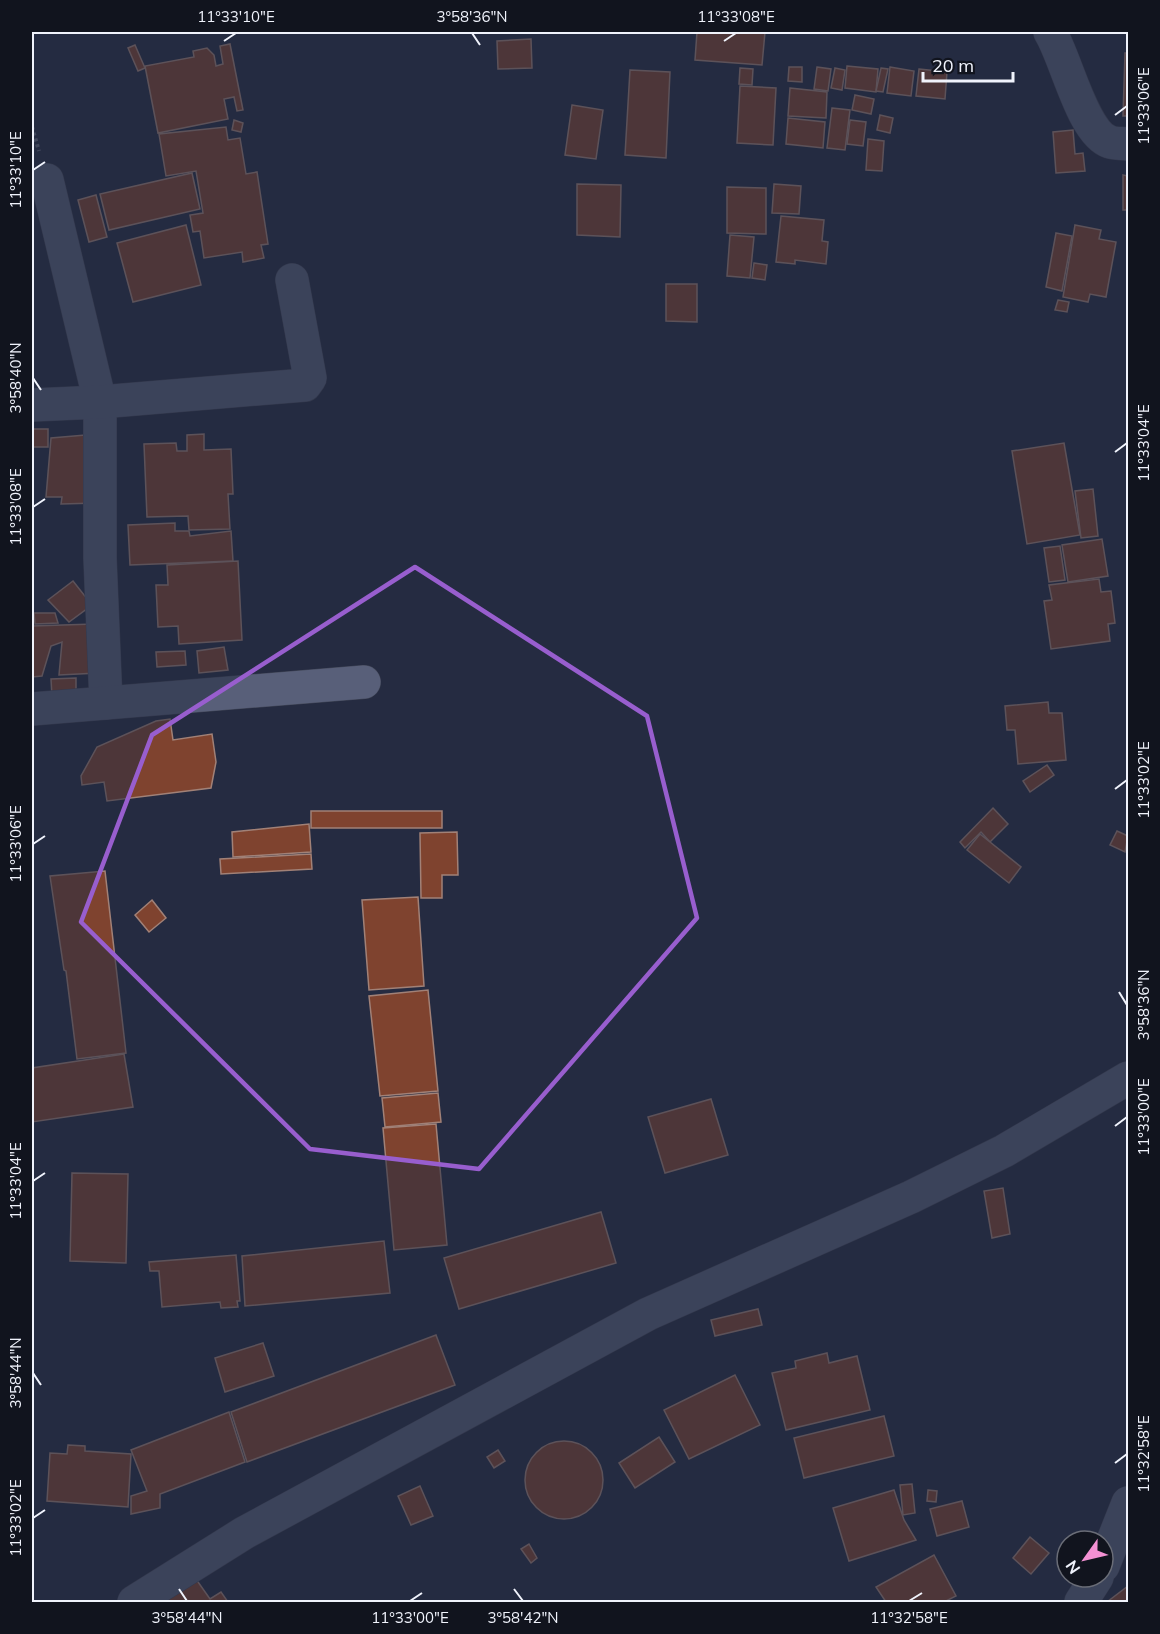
<svg xmlns="http://www.w3.org/2000/svg" width="1160" height="1634" font-family="Mulish,sans-serif">
<style>
.building{fill:#7f432f;stroke:#a18177;stroke-width:1.5}
.lines{fill:none;stroke-linecap:round;stroke-linejoin:round}
.street-casing{stroke:#44495a;stroke-width:34}
.path{stroke:#656a7c;stroke-width:4;stroke-dasharray:3 3;stroke-linecap:butt}
.street{stroke:#585f79;stroke-width:33}
.marked{fill:none;stroke:#985ece;stroke-width:4.5;stroke-linejoin:round}
.ticks{fill:none;stroke:#f0f3fc;stroke-width:2}
.neatline{fill:none;stroke:#f0f3fc;stroke-width:2}
.ticks-label{font-size:15px;text-anchor:middle;fill:#f0f3fc}
</style>
<rect width="100%" height="100%" fill="#252b41"/>
<g class="building">
<polygon points="697,32 765,32 762,65 695,60"/>
<polygon points="531,39 532,68 498,69 497,41"/>
<polygon points="230,44 243,110 237,111 234,97 224,99 228,119 158,133 145,66 194,57 193,51 207,48 214,55 216,66 223,64 220,46"/>
<polygon points="135,45 145,68 138,71 128,48"/>
<polygon points="1125,53 1128,53 1128,116 1123,116"/>
<polygon points="847,66 878,69 876,92 845,88"/>
<polygon points="789,67 802,67 802,82 788,81"/>
<polygon points="817,67 831,69 828,91 814,89"/>
<polygon points="890,67 914,71 911,96 887,93"/>
<polygon points="740,68 753,69 752,85 739,84"/>
<polygon points="835,68 845,70 842,90 831,88"/>
<polygon points="881,68 888,69 883,92 876,91"/>
<polygon points="919,69 947,72 945,99 916,96"/>
<polygon points="630,70 670,72 666,158 625,155"/>
<polygon points="740,86 776,88 773,145 737,143"/>
<polygon points="790,88 827,92 826,118 788,116"/>
<polygon points="855,95 874,99 871,114 852,110"/>
<polygon points="572,105 603,110 596,159 565,155"/>
<polygon points="832,108 850,110 845,150 827,148"/>
<polygon points="880,115 893,118 890,133 877,130"/>
<polygon points="788,118 825,122 823,148 786,144"/>
<polygon points="234,120 243,123 241,132 232,130"/>
<polygon points="850,120 866,122 863,146 847,144"/>
<polygon points="226,127 228,140 240,138 246,174 257,172 268,244 261,245 264,258 243,262 242,252 204,258 200,231 193,232 190,215 203,213 196,171 166,176 159,134"/>
<polygon points="1073,130 1075,154 1083,153 1085,171 1056,173 1053,132"/>
<polygon points="868,139 884,141 882,171 866,170"/>
<polygon points="192,173 200,209 109,230 100,194"/>
<polygon points="1123,175 1128,176 1128,210 1123,210"/>
<polygon points="577,184 621,185 620,237 577,235"/>
<polygon points="774,184 801,186 799,214 772,213"/>
<polygon points="727,187 766,188 766,234 727,233"/>
<polygon points="96,195 107,237 89,242 78,200"/>
<polygon points="781,216 824,220 822,241 828,242 826,264 795,260 795,264 776,262"/>
<polygon points="186,225 201,285 133,302 117,243"/>
<polygon points="1075,225 1101,230 1099,239 1116,242 1106,297 1090,294 1088,302 1063,297"/>
<polygon points="1056,233 1072,236 1062,291 1046,287"/>
<polygon points="730,235 754,237 750,278 727,276"/>
<polygon points="754,263 767,265 765,280 752,278"/>
<polygon points="666,284 697,284 697,322 666,321"/>
<polygon points="1058,300 1069,302 1067,312 1055,310"/>
<polygon points="32,429 48,429 48,447 33,447 32,457"/>
<polygon points="97,434 97,503 61,504 62,497 46,497 51,438"/>
<polygon points="204,434 204,450 231,449 233,494 228,494 230,529 189,530 188,516 147,517 144,444 176,443 177,451 187,451 187,435"/>
<polygon points="1064,443 1080,535 1027,544 1012,451"/>
<polygon points="1093,489 1098,536 1081,538 1075,491"/>
<polygon points="175,523 175,531 189,531 190,536 231,531 233,561 130,565 128,525"/>
<polygon points="1102,539 1108,576 1068,582 1062,545"/>
<polygon points="1060,546 1065,580 1049,582 1044,548"/>
<polygon points="238,561 242,640 179,644 178,626 158,627 156,585 168,585 167,565"/>
<polygon points="1099,579 1101,592 1111,591 1115,623 1108,624 1110,641 1051,649 1044,601 1052,600 1049,585"/>
<polygon points="73,581 92,605 69,622 48,600"/>
<polygon points="34,613 55,613 58,623 35,624"/>
<polygon points="94,624 98,673 59,675 62,642 51,646 42,676 32,677 32,626"/>
<polygon points="224,647 228,670 199,673 197,651"/>
<polygon points="185,651 186,665 157,667 156,652"/>
<polygon points="76,678 76,696 52,697 51,679"/>
<polygon points="1048,702 1049,713 1062,713 1066,760 1018,764 1015,730 1007,730 1005,706"/>
<polygon points="170,719 173,740 212,734 216,762 211,788 107,801 104,782 82,785 81,776 97,747 156,721"/>
<polygon points="1047,765 1054,775 1030,792 1023,781"/>
<polygon points="993,808 1008,824 990,842 981,832 965,848 960,842"/>
<rect x="311" y="811" width="131" height="17"/>
<polygon points="309,824 311,852 233,857 232,832"/>
<polygon points="1117,831 1128,836 1125,852 1110,845"/>
<polygon points="457,832 458,875 442,875 442,898 421,898 420,833"/>
<polygon points="980,834 1021,867 1009,883 967,850"/>
<polygon points="311,854 312,869 221,874 220,859"/>
<polygon points="105,871 126,1053 77,1059 66,971 64,970 50,876"/>
<polygon points="418,897 424,986 369,990 362,900"/>
<polygon points="152,900 166,918 149,932 135,915"/>
<polygon points="428,990 438,1091 380,1096 369,996"/>
<polygon points="124,1054 133,1107 32,1122 32,1068"/>
<polygon points="438,1093 441,1122 385,1127 382,1098"/>
<polygon points="711,1099 728,1155 665,1173 648,1117"/>
<polygon points="436,1124 447,1245 394,1250 383,1128"/>
<polygon points="72,1173 128,1174 126,1263 70,1261"/>
<polygon points="1003,1188 1010,1234 992,1238 984,1191"/>
<polygon points="601,1212 616,1263 459,1309 444,1258"/>
<polygon points="384,1241 390,1293 245,1306 242,1256"/>
<polygon points="236,1255 240,1301 237,1301 238,1307 221,1308 220,1302 162,1307 159,1271 150,1271 149,1262"/>
<polygon points="758,1309 762,1325 715,1336 711,1320"/>
<polygon points="436,1335 455,1385 247,1462 231,1412"/>
<polygon points="263,1343 274,1376 225,1392 215,1358"/>
<polygon points="827,1353 829,1363 857,1356 870,1410 786,1430 772,1373 796,1368 795,1361"/>
<polygon points="735,1375 760,1425 689,1459 664,1410"/>
<polygon points="229,1412 245,1462 160,1494 160,1508 131,1514 131,1496 147,1491 131,1450"/>
<polygon points="884,1416 894,1456 804,1478 794,1438"/>
<polygon points="659,1437 675,1462 635,1488 619,1463"/>
<circle cx="564" cy="1480" r="39"/>
<polygon points="68,1445 85,1446 85,1451 131,1454 128,1507 47,1501 50,1453 67,1454"/>
<polygon points="498,1450 505,1461 494,1468 487,1457"/>
<polygon points="912,1484 915,1513 903,1515 900,1485"/>
<polygon points="420,1486 433,1516 411,1525 398,1496"/>
<polygon points="894,1490 904,1520 916,1540 849,1561 833,1508"/>
<polygon points="928,1490 937,1491 936,1502 927,1501"/>
<polygon points="962,1501 969,1527 937,1536 930,1509"/>
<polygon points="1030,1537 1049,1553 1031,1574 1013,1558"/>
<polygon points="529,1544 537,1558 531,1563 521,1549"/>
<polygon points="934,1555 956,1596 944,1602 886,1602 876,1587"/>
<polygon points="191,1572 210,1599 221,1592 228,1602 149,1602"/>
<polygon points="1128,1586 1128,1602 1107,1602"/>
</g>
<g class="lines">
<defs>
<g id="street">
<path d="M1050 32C1066 57 1082 133 1110 142 1115 144 1123 143 1128 144"/>
<polyline points="47,180 100,402 100,558 106,703"/>
<polyline points="32,405 100,402 305,385 310,378 292,280"/>
<polyline points="32,709 364,682"/>
<polyline points="1103,1566 1128,1503"/>
<polyline points="134,1602 244,1533 648,1314 911,1197 1004,1151 1128,1078"/>
<polyline points="1081,1602 1097,1577"/>
</g>
</defs>
<use href="#street" class="street-casing"/>
<polyline class="path" points="32,127 39,151"/>
<use href="#street" class="street"/>
</g>
<path d="M0 0H1160V1634H0ZM415 567 647 716 697 918 479 1169 310 1149 81 922 152 735Z" fill="#252b41" fill-opacity=".55" fill-rule="evenodd"/>
<path class="marked" d="M415 567 647 716 697 918 479 1169 310 1149 81 922 152 735Z"/>
<path class="ticks" d="M472 33 480 45M224 41 236 33M724 41 736 33M1115 115 1127 106M33 170 45 162M33 378 41 390M1115 452 1127 443M33 507 45 499M1115 789 1127 780M33 844 45 836M1119 992 1127 1005M1115 1126 1127 1117M33 1181 45 1173M33 1373 41 1385M1115 1463 1127 1454M33 1518 45 1510M179 1589 187 1601M514 1589 523 1601M410 1601 422 1593M909 1601 922 1593"/>
<rect width="1160" height="1634" fill="none" stroke="#11141e" stroke-width="66"/>
<g transform="translate(1085 1559) rotate(236)"><circle r="28" fill="#11141e" stroke="#6a6d77" stroke-width="1.5"/>
<path d="M0-4.5L10 22L0 15L-10 22Z" fill="#f491d4"/>
<text y="-9" font-size="16" font-weight="bold" text-anchor="middle" fill="#f0f3fc">N</text>
</g>
<path d="M923 72v9h90v-9" fill="none" stroke="#f0f3fc" stroke-width="3"/>
<text x="932" y="72" font-size="18" fill="#f0f3fc" stroke="#11141e" stroke-width="4.5" paint-order="stroke">20 m</text>
<rect x="33" y="33" width="1094" height="1568" class="neatline"/>
<g class="ticks-label">
<text x="236" y="22">11°33'10"E</text>
<text x="472" y="22">3°58'36"N</text>
<text x="736" y="22">11°33'08"E</text>
<text transform="translate(1144 106) rotate(-90)" y="5">11°33'06"E</text>
<text transform="translate(16 170) rotate(-90)" y="5">11°33'10"E</text>
<text transform="translate(16 378) rotate(-90)" y="5">3°58'40"N</text>
<text transform="translate(1144 443) rotate(-90)" y="5">11°33'04"E</text>
<text transform="translate(16 507) rotate(-90)" y="5">11°33'08"E</text>
<text transform="translate(1144 780) rotate(-90)" y="5">11°33'02"E</text>
<text transform="translate(16 844) rotate(-90)" y="5">11°33'06"E</text>
<text transform="translate(1144 1005) rotate(-90)" y="5">3°58'36"N</text>
<text transform="translate(1144 1117) rotate(-90)" y="5">11°33'00"E</text>
<text transform="translate(16 1181) rotate(-90)" y="5">11°33'04"E</text>
<text transform="translate(16 1373) rotate(-90)" y="5">3°58'44"N</text>
<text transform="translate(1144 1454) rotate(-90)" y="5">11°32'58"E</text>
<text transform="translate(16 1518) rotate(-90)" y="5">11°33'02"E</text>
<text x="187" y="1623">3°58'44"N</text>
<text x="410" y="1623">11°33'00"E</text>
<text x="523" y="1623">3°58'42"N</text>
<text x="909" y="1623">11°32'58"E</text>
</g>
</svg>
